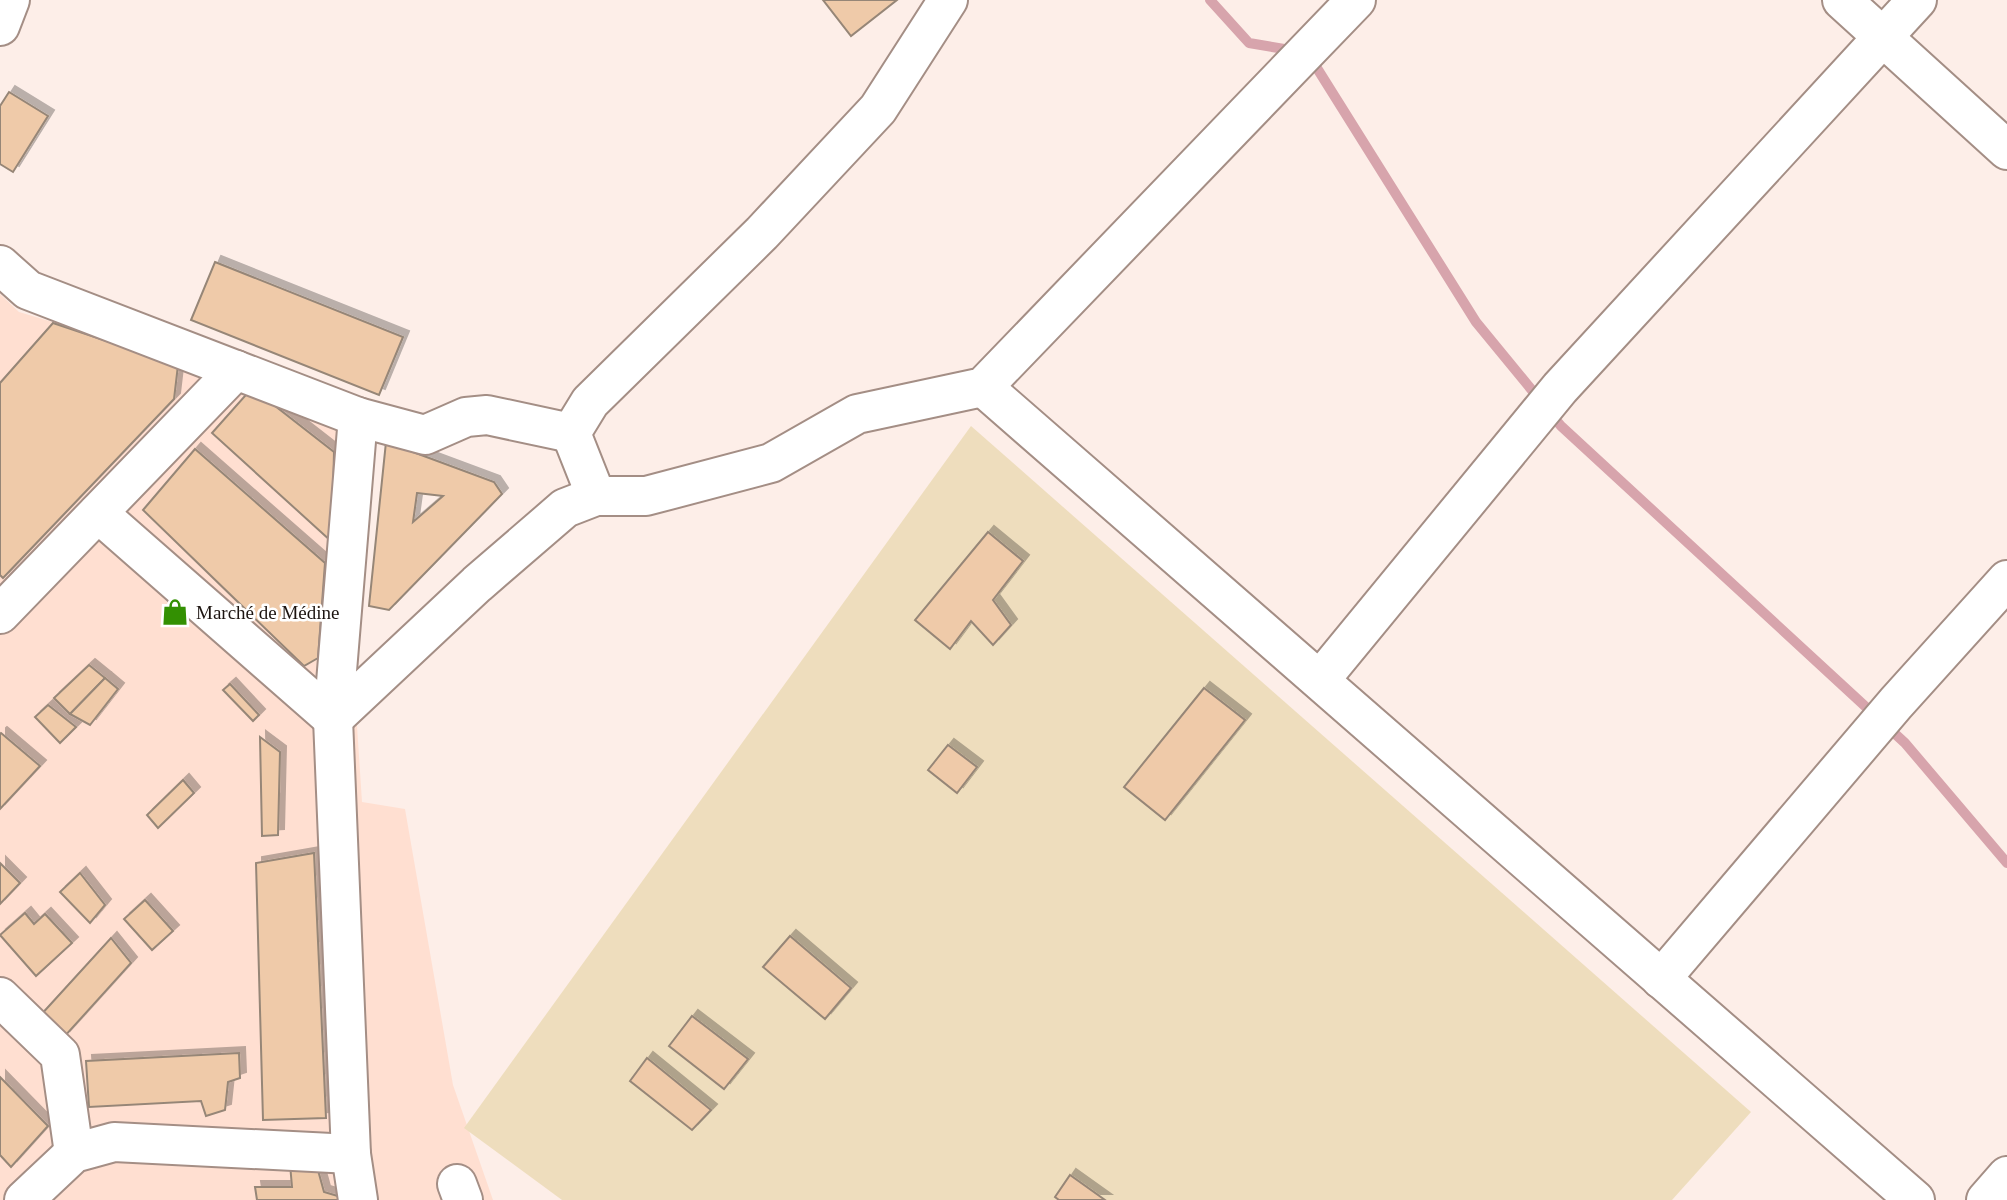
<svg xmlns="http://www.w3.org/2000/svg" width="2007" height="1200" font-family="Georgia,serif">
<style>
.built{fill:#ffdfd1}
.green{fill:#eeddbd}
.lines{fill:none;stroke-linecap:round;stroke-linejoin:round}
.stream{stroke:#d7a4ac;stroke-width:10}
.building{fill:#efcaa9;stroke:#968677;stroke-width:2;fill-rule:evenodd;filter:url(#shadow)}
.minor-casing{stroke:#a48e85;stroke-width:42}
.minor{stroke:#fff;stroke-width:38}
.labels{text-anchor:middle;dominant-baseline:central;stroke-width:5;stroke-linejoin:round;paint-order:stroke}
.poi-label{font-size:19px;fill:#1c1410;stroke:#fff;text-anchor:start}
</style>
<defs>
<filter id="shadow"><feDropShadow dx="6" dy="-6" stdDeviation="0" flood-color="#0004"/></filter>
</defs>
<rect width="100%" height="100%" fill="#fdeee8"/>
<polygon class="built" points="0,294 19,312 207,368 337,421 362,802 405,809 453,1085 493,1200 0,1200"/>
<polygon class="green" points="971,426 1751,1112 1672,1200 562,1200 464,1128"/>
<g class="lines">
<g class="stream">
<polyline points="1210,0 1249,43 1296,51"/>
<polyline points="1310,57 1476,322 1540,400"/>
<polyline points="1550,413 1561,426 1905,743 2007,863"/>
</g>
</g>
<g class="building">
<polygon points="823,0 897,0 851,36"/>
<polygon points="9,92 48,116 13,172 0,164 0,106"/>
<polygon points="215,262 403,337 379,395 191,320"/>
<polygon points="53,323 178,365 174,399 3,578 0,575 0,383"/>
<polygon points="252,388 334,452 332,542 212,433"/>
<path d="M386 442 494 482 502 494 389 610 369 606ZM417 493 443 496 413 522Z"/>
<polygon points="195,449 325,563 318,658 304,666 143,510"/>
<polygon points="988,532 1023,561 993,600 1011,625 993,645 971,621 950,649 915,620"/>
<polygon points="89,665 105,678 70,714 54,698"/>
<polygon points="105,678 118,689 90,725 70,714"/>
<polygon points="230,684 259,715 253,721 223,690"/>
<polygon points="1204,688 1245,720 1165,820 1124,787"/>
<polygon points="48,705 76,727 60,743 35,717"/>
<polygon points="1,733 40,766 0,809 0,734"/>
<polygon points="260,737 280,752 278,835 262,836"/>
<polygon points="948,745 977,767 957,793 928,770"/>
<polygon points="183,780 194,793 158,828 147,815"/>
<polygon points="314,853 326,1118 263,1120 256,863"/>
<polygon points="0,863 20,883 0,904"/>
<polygon points="80,873 105,905 90,923 60,892"/>
<polygon points="145,900 173,931 152,950 124,919"/>
<polygon points="25,913 34,924 45,914 72,943 36,976 0,935"/>
<polygon points="790,936 851,988 825,1019 763,967"/>
<polygon points="111,938 131,963 64,1037 39,1017"/>
<polygon points="692,1016 748,1059 724,1089 669,1046"/>
<polygon points="239,1053 240,1078 228,1082 225,1110 206,1116 201,1101 89,1107 86,1061"/>
<polygon points="647,1058 711,1110 692,1130 630,1081"/>
<polygon points="0,1077 48,1126 11,1167 0,1155"/>
<polygon points="316,1163 324,1192 351,1200 257,1200 255,1187 292,1187 290,1164"/>
<polygon points="1070,1175 1105,1200 1059,1200 1055,1197"/>
</g>
<g class="lines">
<defs>
<g id="minor">
<polyline points="1842,0 2007,150"/>
<polyline points="0,26 10,0"/>
<polyline points="0,265 28,290 358,417 425,435 466,417 487,415 571,433"/>
<polyline points="983,387 1915,1200"/>
<polyline points="596,496 571,433 590,402 762,233 878,109 948,0"/>
<polyline points="98,513 333,719 477,584 565,508 596,496 646,496 771,463 857,414 983,387 1356,0"/>
<polyline points="0,614 236,370"/>
<polyline points="1320,680 1560,388 1917,0"/>
<polyline points="1661,979 1896,703 2007,580"/>
<polyline points="0,997 60,1055 74,1153"/>
<polyline points="457,1184 463,1200"/>
<polyline points="24,1200 74,1153 114,1142 351,1154"/>
<polyline points="358,1200 351,1154 333,719 358,417"/>
<polyline points="1986,1200 2007,1176"/>
</g>
</defs>
<use href="#minor" class="minor-casing"/>
<use href="#minor" class="minor"/>
</g>
<defs>
<symbol id="shop-bare" viewBox="-9 -9 18 18"><path d="M-5-2.5h2.3a2.7 3.5 0 0 1 5.4 0H5L5.5 6h-11ZM-1.5-2.5h3a1.5 2.3 0 0 0-3 0Z" fill="#339002" stroke="#fff" stroke-width="2.5" paint-order="stroke"/></symbol>
</defs>
<g fill-rule="evenodd">
<use href="#shop-bare" x="156" y="593" width="38" height="38"/>
</g>
<g class="labels">
<g class="poi-label">
<text x="196" y="612">Marché de Médine</text>
</g>
</g>
</svg>
